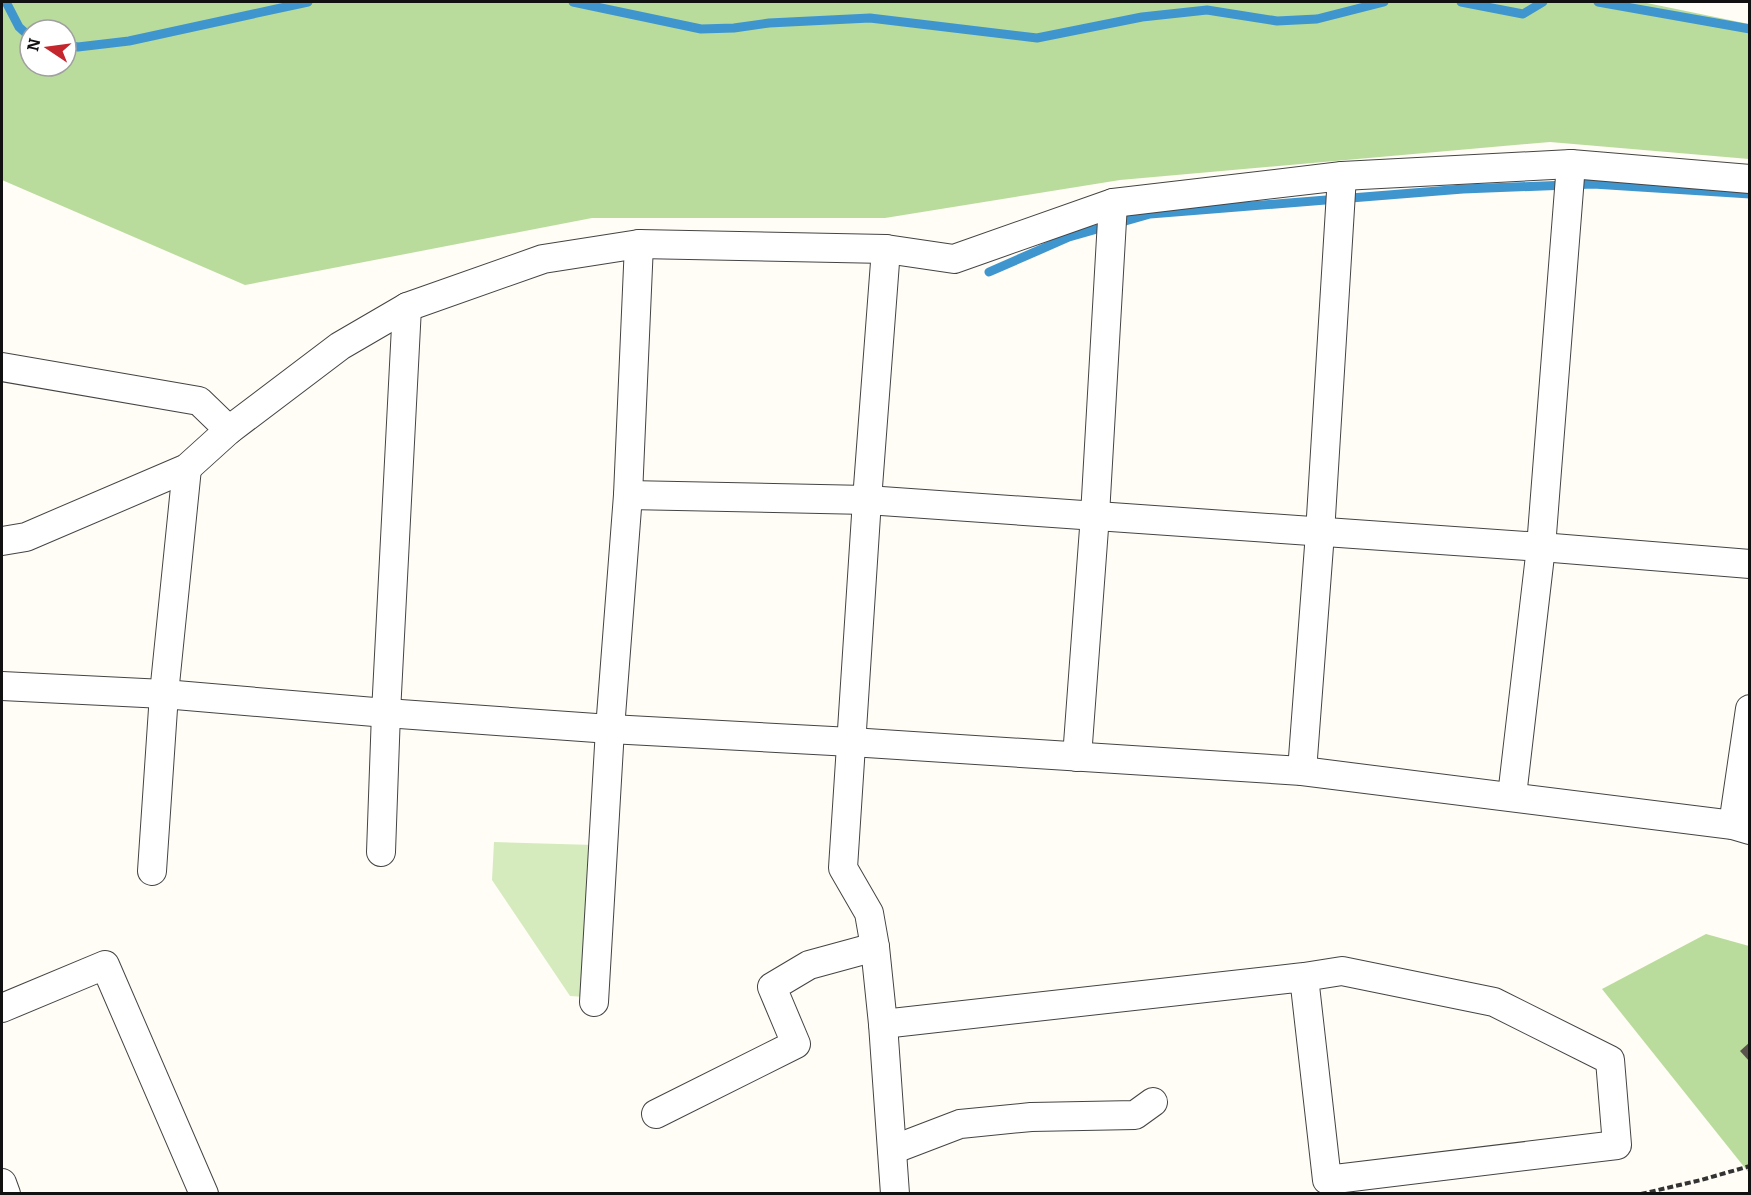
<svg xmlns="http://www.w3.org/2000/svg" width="1751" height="1195" font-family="Bitter,serif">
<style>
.green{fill:#d5ebbd}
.forest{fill:#b9dc9c;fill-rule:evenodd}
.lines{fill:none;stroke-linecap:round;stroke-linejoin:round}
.stream{stroke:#3f96cf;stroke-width:9}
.building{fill:#5a524d}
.minor-casing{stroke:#444;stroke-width:30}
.path{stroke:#333;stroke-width:4;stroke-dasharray:6 3;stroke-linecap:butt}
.minor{stroke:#fff;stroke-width:28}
</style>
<rect width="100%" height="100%" fill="#fffdf5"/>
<polygon class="green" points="494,842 594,845 585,997 570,996 492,880"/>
<g class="forest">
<path d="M2 2H1642L1749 24V159L1550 142 1120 180 885 218H592L245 285 2 180ZM30 30H66V66H30Z"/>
<polygon points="1706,934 1749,946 1749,1173 1602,989"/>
</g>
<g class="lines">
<g class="stream">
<polyline points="6,2 19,27 30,37"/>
<polyline points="573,2 701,29 734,28 769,23 870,18 1037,38 1142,17 1207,10 1277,21 1317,19 1384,2"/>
<polyline points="1461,2 1523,14 1543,2"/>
<polyline points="1598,2 1750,29"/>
<polyline points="66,45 78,47 129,41 308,2"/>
<polyline points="989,272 1069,237 1150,214 1463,189 1593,184 1750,194"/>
</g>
</g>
<polygon class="building" points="1750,1042 1750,1062 1740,1051"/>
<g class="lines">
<defs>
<g id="minor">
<polyline points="886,249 867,500 843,868 869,913 875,947 883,1024 895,1194"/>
<polyline points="2,367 199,401 229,430"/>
<polyline points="628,495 867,500 1541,547 1750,564"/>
<polyline points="2,541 26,537 187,468 229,430 340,346 407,307 543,259 639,244 886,249 954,259 1113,203 1342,176 1571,164 1750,179"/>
<polyline points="2,686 164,694 386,713 610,729 851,742 1302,771 1733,825 1750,830"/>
<polyline points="1077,757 1095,515 1113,203"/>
<polyline points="1302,771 1320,533 1342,176"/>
<polyline points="1512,796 1541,547 1571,164"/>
<polyline points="1733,825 1750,709"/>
<polyline points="381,852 386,713 407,307"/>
<polyline points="152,871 164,694 187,468"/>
<polyline points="594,1002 610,729 628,495 639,244"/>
<polyline points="2,1008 105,965 204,1194"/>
<polyline points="883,1024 1304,977 1342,971 1494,1002 1610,1060 1617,1145 1327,1180 1304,977"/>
<polyline points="656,1114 796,1044 772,987 809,965 875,947"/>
<polyline points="892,1150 960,1124 1031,1117 1135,1115 1153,1102"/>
<polyline points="2,1183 6,1194"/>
</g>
</defs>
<use href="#minor" class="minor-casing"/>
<polyline class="path" points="1641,1194 1701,1180 1750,1166"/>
<use href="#minor" class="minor"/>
</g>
<rect width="1751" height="1195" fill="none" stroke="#111111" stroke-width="6"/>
<g transform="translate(48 48) rotate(283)"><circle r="28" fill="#ffffff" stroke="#a0a0a0" stroke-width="1.5"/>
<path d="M0-4.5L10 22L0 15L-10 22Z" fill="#c4262e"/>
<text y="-9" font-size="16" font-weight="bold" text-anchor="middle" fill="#111111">N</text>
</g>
</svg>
